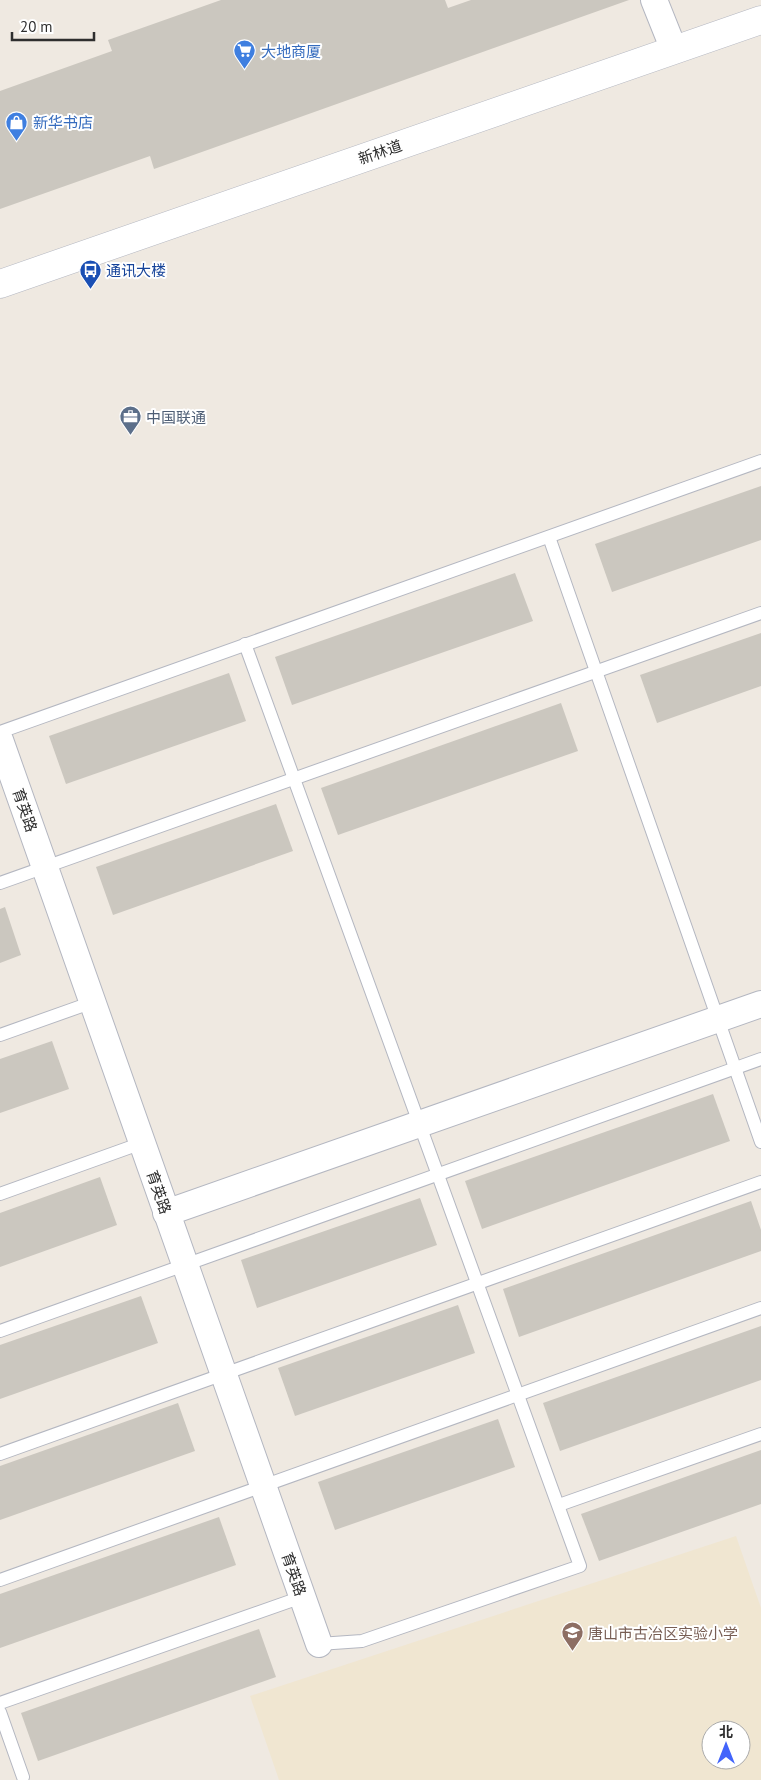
<svg xmlns="http://www.w3.org/2000/svg" width="761" height="1780" font-family="'PT Sans','Noto Sans SC',sans-serif">
<style>
.education{fill:#f0e6d1;fill-rule:evenodd}
.building{fill:#cbc7bf}
.lines{fill:none;stroke-linecap:round;stroke-linejoin:round}
.lane-casing{stroke:#b4b7c1;stroke-width:14}
.street-casing{stroke:#b4b7c1;stroke-width:28}
.secondary-casing{stroke:#b4b7c1;stroke-width:29}
.lane{stroke:#fff;stroke-width:12}
.street{stroke:#fff;stroke-width:26}
.secondary{stroke:#fff;stroke-width:28}
.labels{text-anchor:middle;dominant-baseline:central;stroke-width:4;stroke-linejoin:round;paint-order:stroke}
.shop-label{font-size:15px;fill:#366cbe;stroke:#fff;text-anchor:start}
.street-label{font-size:15px;fill:#2e2e2e;stroke:#fff}
.transit-label{font-size:15px;fill:#164399;stroke:#fff;text-anchor:start}
.service-label{font-size:15px;fill:#4e5e75;stroke:#fff;text-anchor:start}
.education-label{font-size:15px;fill:#785e54;stroke:#fff;text-anchor:start}
</style>
<rect width="100%" height="100%" fill="#efe9e1"/>
<path class="education" d="M736 1536 761 1608V1780H279L250 1696ZM711 1730H741V1760H711Z"/>
<g class="building">
<polygon points="221,0 445,0 448,8 471,0 629,0 154,169 150,156 0,209 0,91 112,51 108,40"/>
<polygon points="761,486 761,540 612,592 595,544"/>
<polygon points="515,573 533,621 292,705 275,657"/>
<polygon points="761,633 761,686 657,723 640,675"/>
<polygon points="229,673 246,721 66,784 49,736"/>
<polygon points="561,703 578,751 338,835 321,788"/>
<polygon points="276,804 293,851 113,915 96,867"/>
<polygon points="5,907 21,955 0,963 0,909"/>
<polygon points="52,1041 69,1089 0,1113 0,1059"/>
<polygon points="713,1094 730,1141 482,1229 465,1181"/>
<polygon points="100,1177 117,1225 0,1267 0,1213"/>
<polygon points="420,1198 437,1245 257,1308 241,1260"/>
<polygon points="751,1201 761,1230 761,1251 519,1337 503,1289"/>
<polygon points="141,1296 158,1343 0,1399 0,1345"/>
<polygon points="458,1305 475,1353 295,1416 278,1368"/>
<polygon points="761,1326 761,1380 560,1451 543,1403"/>
<polygon points="178,1403 195,1451 0,1520 0,1466"/>
<polygon points="498,1419 515,1467 335,1530 318,1482"/>
<polygon points="761,1450 761,1504 599,1561 581,1514"/>
<polygon points="219,1517 236,1565 0,1648 0,1594"/>
<polygon points="259,1629 276,1677 38,1761 21,1713"/>
</g>
<g class="lines">
<defs>
<g id="lane">
<polyline points="549,537 761,1142"/>
<polyline points="245,644 580,1566 362,1641 319,1644"/>
<polyline points="0,732 761,461"/>
<polyline points="0,883 761,613"/>
<polyline points="0,1035 93,1002"/>
<polyline points="0,1194 142,1143"/>
<polyline points="0,1331 761,1059"/>
<polyline points="0,1454 761,1182"/>
<polyline points="559,1505 761,1434"/>
<polyline points="0,1580 761,1308"/>
<polyline points="0,1703 302,1597"/>
<polyline points="0,1712 23,1777"/>
</g>
<g id="street">
<polyline points="654,0 674,50"/>
<polyline points="0,740 319,1644"/>
<polyline points="166,1213 761,1004"/>
</g>
<polyline id="secondary" points="0,284 761,20"/>
</defs>
<use href="#lane" class="lane-casing"/>
<use href="#street" class="street-casing"/>
<use href="#secondary" class="secondary-casing"/>
<use href="#lane" class="lane"/>
<use href="#street" class="street"/>
<use href="#secondary" class="secondary"/>
</g>
<defs>
<symbol id="supermarket-pin" viewBox="-11 -11 22 30"><path d="M0 17L-7.5 6A9.5 9.5 0 1 1 7.5 6Z" fill="#3f7fe0" stroke="#fff"/><path d="M-6-5.5h2.5l.6 2H6L4.5 2H-2.5L-4.4-4H-6ZM-1.5 3.2a1.3 1.3 0 1 0 .1 0ZM3 3.2a1.3 1.3 0 1 0 .1 0Z" fill="#fff"/></symbol>
<symbol id="shop-pin" viewBox="-11 -11 22 30"><path d="M0 17L-7.5 6A9.5 9.5 0 1 1 7.5 6Z" fill="#3f7fe0" stroke="#fff"/><path d="M-5-2.5h2.3a2.7 3.5 0 0 1 5.4 0H5L5.5 6h-11ZM-1.5-2.5h3a1.5 2.3 0 0 0-3 0Z" fill="#fff"/></symbol>
<symbol id="bus-pin" viewBox="-11 -11 22 30"><path d="M0 17L-7.5 6A9.5 9.5 0 1 1 7.5 6Z" fill="#1a4fb4" stroke="#fff"/><path d="M-5-6H5V4H4V6H2V4H-2V6H-4V4H-5ZM-3.5-4V0h7V-4ZM-3.5 1.2v1.5H-2V1.2ZM2 1.2v1.5H3.5V1.2Z" fill="#fff"/></symbol>
<symbol id="office-pin" viewBox="-11 -11 22 30"><path d="M0 17L-7.5 6A9.5 9.5 0 1 1 7.5 6Z" fill="#5c6f8a" stroke="#fff"/><path d="M-6-3h4V-5.5h4V-3h4V5H-6ZM-1-4.5V-3h2v-1.5ZM-6 0V1H6V0Z" fill="#fff"/></symbol>
<symbol id="school-pin" viewBox="-11 -11 22 30"><path d="M0 17L-7.5 6A9.5 9.5 0 1 1 7.5 6Z" fill="#8d6e63" stroke="#fff"/><path d="M0-5L7-2L0 1L-7-2ZM-4 1L0 2.5L4 1V4Q0 6-4 4Z" fill="#fff"/></symbol>
</defs>
<g fill-rule="evenodd">
<use href="#supermarket-pin" x="232" y="38" width="25" height="34"/>
<use href="#shop-pin" x="4" y="110" width="25" height="34"/>
<use href="#bus-pin" x="78" y="258" width="25" height="34"/>
<use href="#office-pin" x="118" y="404" width="25" height="34"/>
<use href="#school-pin" x="560" y="1620" width="25" height="34"/>
</g>
<g class="labels">
<g class="shop-label">
<text x="261" y="51">大地商厦</text>
<text x="33" y="122">新华书店</text>
</g>
<g class="street-label">
<text transform="translate(380 152) rotate(-19)">新林道</text>
<text transform="translate(25 810) rotate(71)">育英路</text>
<text transform="translate(159 1192) rotate(71)">育英路</text>
<text transform="translate(294 1574) rotate(71)">育英路</text>
</g>
<g class="transit-label">
<text x="106" y="270">通讯大楼</text>
</g>
<g class="service-label">
<text x="146" y="417">中国联通</text>
</g>
<g class="education-label">
<text x="588" y="1633">唐山市古冶区实验小学</text>
</g>
</g>
<g transform="translate(726 1745)"><circle r="24" fill="#ffffff" stroke="#ababab"/>
<path d="M0-4L9 19L0 12L-9 19Z" fill="#4264fb"/>
<text y="-8" font-size="14" font-weight="bold" text-anchor="middle" fill="#2e2e2e">北</text>
</g>
<path d="M12 32v8h82v-8" fill="none" stroke="#2e2e2e" stroke-width="2.5"/>
<text x="20" y="32" font-size="15" fill="#2e2e2e" stroke="#ffffff" stroke-width="4" paint-order="stroke">20 m</text>
</svg>
